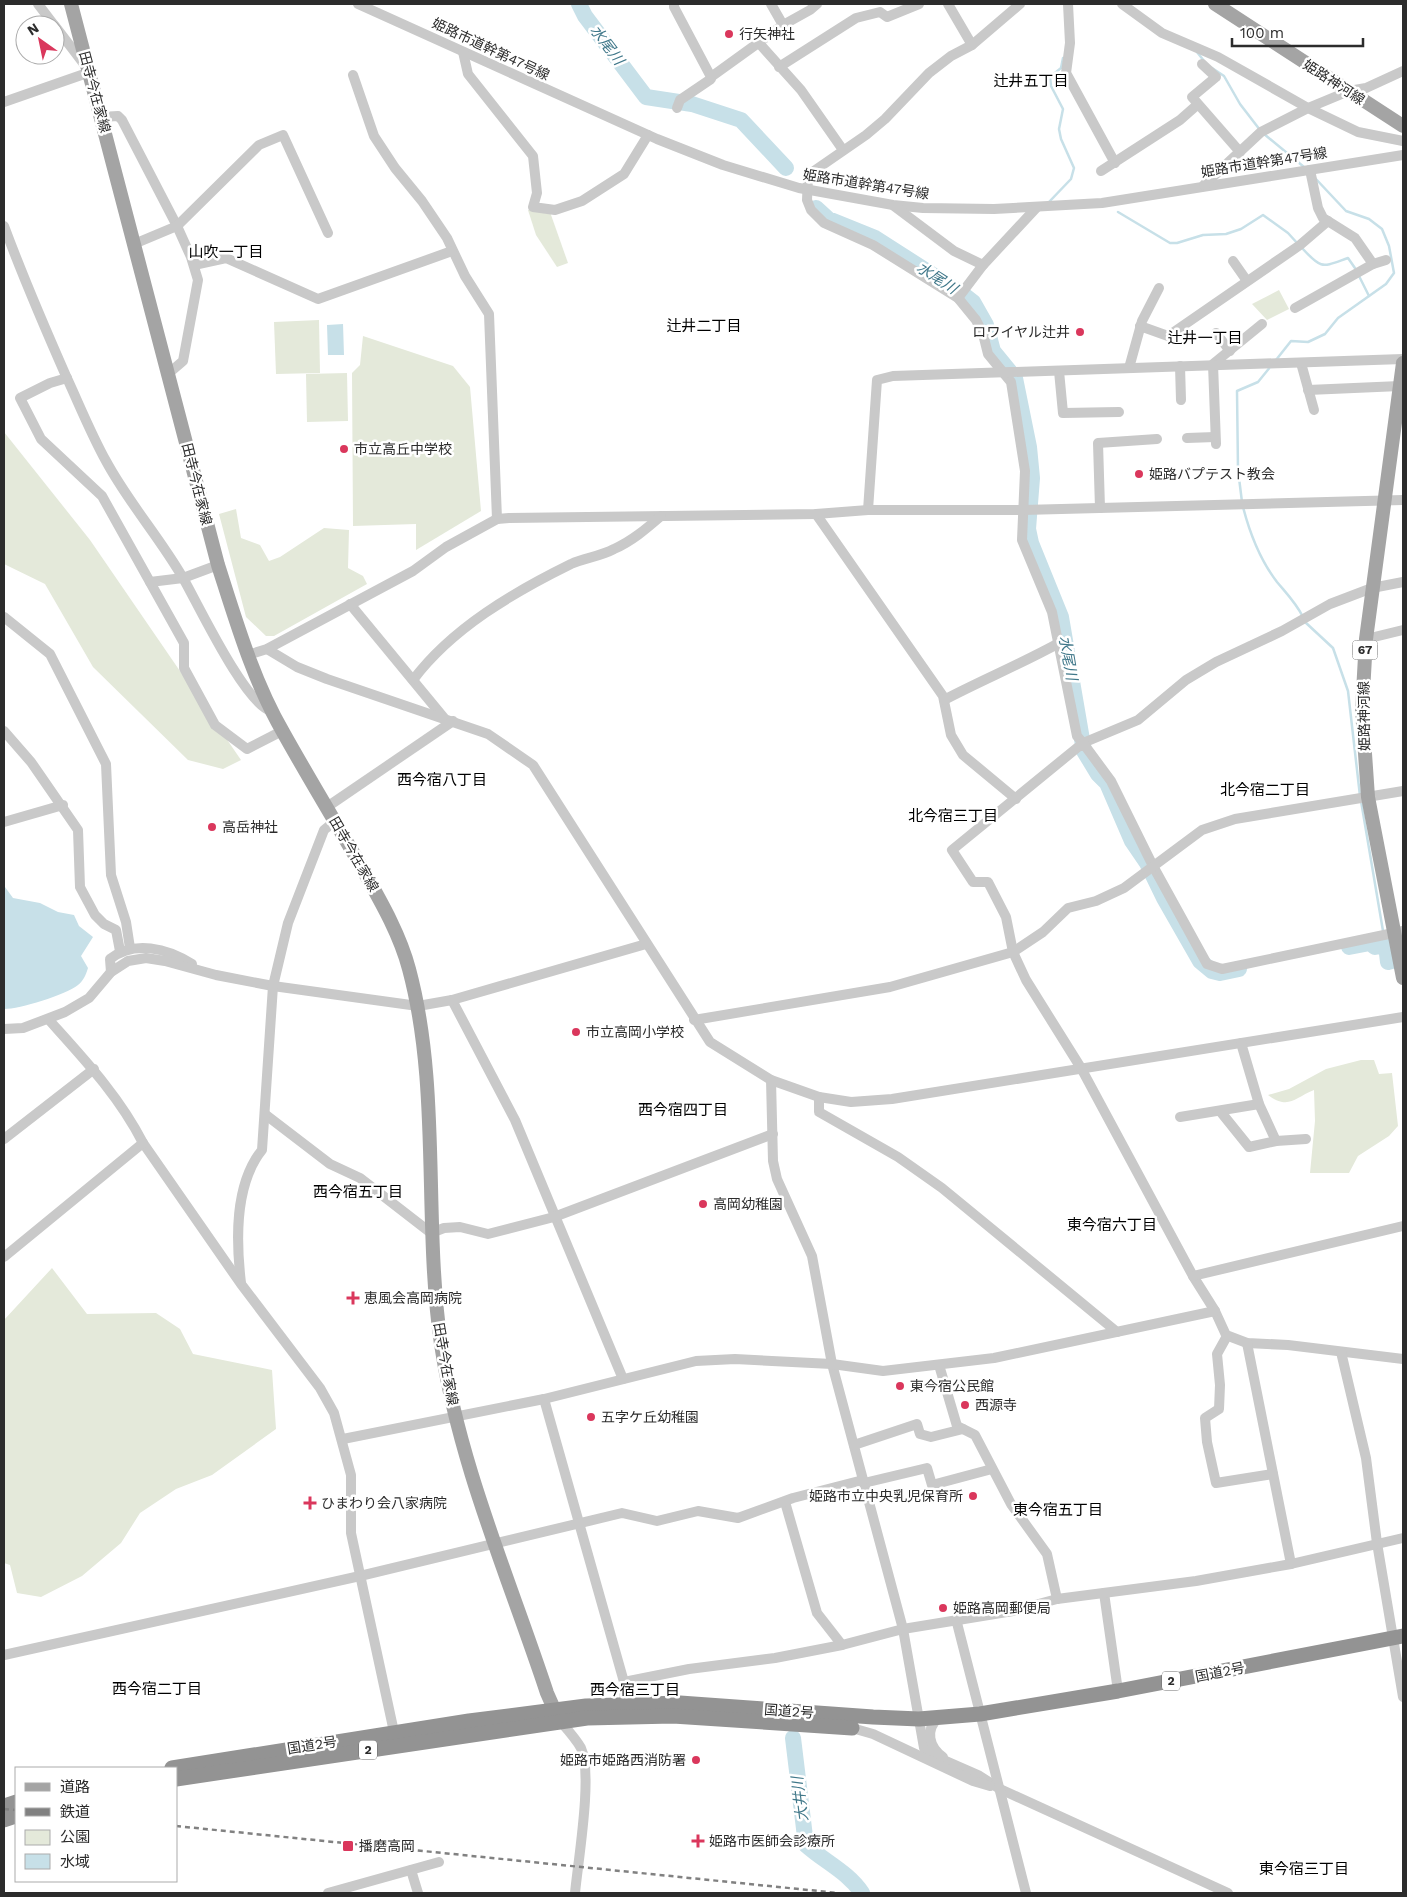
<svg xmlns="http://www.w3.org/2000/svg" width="1407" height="1897" font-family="'Work Sans','Noto Sans JP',sans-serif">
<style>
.green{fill:#e4e9da}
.water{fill:#c7e0e8}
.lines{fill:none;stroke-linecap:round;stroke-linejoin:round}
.stream{stroke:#c7e0e8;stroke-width:2.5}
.river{stroke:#c7e0e8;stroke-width:16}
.minor{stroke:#c9c9c9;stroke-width:10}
.major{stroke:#a4a4a4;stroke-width:14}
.highway{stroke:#939393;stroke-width:15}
.rail{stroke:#818181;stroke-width:2.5;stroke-dasharray:5 4;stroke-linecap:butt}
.poi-dot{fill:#da375c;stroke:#fff;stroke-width:2}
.labels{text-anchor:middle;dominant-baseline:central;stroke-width:5;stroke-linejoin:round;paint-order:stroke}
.shield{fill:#fff;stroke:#6b6b6b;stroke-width:1}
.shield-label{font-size:12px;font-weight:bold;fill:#2c2c2c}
.poi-label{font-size:14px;fill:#2c2c2c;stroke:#fff;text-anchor:start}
.street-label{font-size:14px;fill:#2c2c2c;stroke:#fff}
.water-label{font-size:15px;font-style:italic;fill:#3f7789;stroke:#fff}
.neighbourhood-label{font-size:15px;fill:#000;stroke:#fff}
</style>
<rect width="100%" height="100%" fill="#fff"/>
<g class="green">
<polygon points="534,209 550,212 568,263 557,267 536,235 528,210"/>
<polygon points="1279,290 1289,309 1267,320 1252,304"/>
<polygon points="319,320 320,373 276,374 274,322"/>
<polygon points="363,336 453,366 470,387 481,511 416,550 416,524 353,526 352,373 360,365"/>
<polygon points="347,373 348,421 307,422 306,374"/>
<polygon points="4,432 90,540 241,760 223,769 188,760 93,667 45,584 4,564"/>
<polygon points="236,509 241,538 260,545 269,561 280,557 324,528 349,530 348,568 363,576 367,584 274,636 266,636 246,617 219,514"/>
<path d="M1361 1060H1374L1379 1074 1392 1073 1398 1126 1389 1136 1358 1156 1349 1173H1310L1315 1121 1314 1090C1294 1098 1289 1110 1268 1095L1289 1089 1326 1069Z"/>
<polygon points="52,1268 87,1314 156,1313 180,1329 193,1354 272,1370 276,1429 212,1475 176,1489 140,1513 121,1543 82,1576 41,1597 17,1593 10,1565 4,1563 4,1320"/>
</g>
<g class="water">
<polygon points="343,324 344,355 328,355 327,325"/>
<path d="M5 887 13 898 40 903 58 912 74 915 79 926 93 937 81 956 88 968C86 975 83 981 78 985 65 995 20 1009 4 1009Z"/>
</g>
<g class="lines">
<g class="stream">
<polyline points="1197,52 1204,61"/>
<polyline points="1212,68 1224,76 1240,104 1260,130"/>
<polyline points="1264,134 1304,167"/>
<polyline points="1049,202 1071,179 1074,168 1061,139 1059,129 1063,109 1051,86 1050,77 1061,68 1063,58"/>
<polyline points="1118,212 1170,243 1177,243 1203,235 1226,234 1241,229 1263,215 1288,233 1298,244"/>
<path d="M1302 248C1322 270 1322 267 1348 258L1357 271"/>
<polyline points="1359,276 1369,296"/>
<polyline points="1276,360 1291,341 1308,342 1325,334 1338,318 1386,284 1394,273 1389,246 1382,229 1369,219 1346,211 1315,178"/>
<polyline points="1242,502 1238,470 1237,391 1258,382 1271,366"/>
<path d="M1243 507C1250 534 1260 560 1277 582 1287 594 1296 603 1303 617"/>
<polyline points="1305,622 1333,648 1348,691 1360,796"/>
<polyline points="1361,801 1383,931"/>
<polyline points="1384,937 1386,945"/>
</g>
<g class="river">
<polyline points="579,4 585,16 646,97 692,104 741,120 786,168"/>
<polyline points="816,208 828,219 875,238 964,295 973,302 986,325 993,351 1015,378 1029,447 1032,478 1028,529 1031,543 1061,617 1084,751 1098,774 1107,783 1132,841 1147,863 1164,898 1200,961 1212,971 1220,973 1239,969"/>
<polyline points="1349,947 1370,943 1375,947 1386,945 1388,962 1403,958"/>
<path d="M793 1738 806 1845C825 1862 848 1872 862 1893"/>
</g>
<g class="minor">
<polyline points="38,4 54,25"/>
<polyline points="358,4 657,139 723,165 799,188 893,205 923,208 994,209 1102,203 1403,155"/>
<polyline points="674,4 674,7 711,77 783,25 810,10 817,4"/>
<polyline points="771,4 783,25"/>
<polyline points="948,4 972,45"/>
<polyline points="1020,4 972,45 951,56 929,73 885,119 866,135 811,173 808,177 807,200 811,210 824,223 873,245 958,298 976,320 983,334 988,354 1011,382 1025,471 1022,540 1052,612 1077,736 1083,743 1138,720 1186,680 1216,662 1282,631 1330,604 1372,588 1403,582"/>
<polyline points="1068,4 1070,43 1066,73 1115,163"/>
<polyline points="1122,4 1162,33 1218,57 1308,108 1358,132 1403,141"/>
<polyline points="758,42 801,90 843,150"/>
<polyline points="463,52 468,74 533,156 537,193 533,207 555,210 582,201 624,174 648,135"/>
<polyline points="1202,64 1216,77 1192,97 1240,152"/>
<polyline points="779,67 856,18 880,12 887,17 919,4"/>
<polyline points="353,75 374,136 395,168 422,201 447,238 465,276 489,314 497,519"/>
<polyline points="4,102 90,72 55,26"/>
<polyline points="677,108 680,100 711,79 711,77"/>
<polyline points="101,117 118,116 122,120 177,226 191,257 198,280 183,361 169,373"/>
<polyline points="1310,170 1318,208 1323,218 1355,238 1373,264"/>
<polyline points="1101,171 1180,120 1197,105"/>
<polyline points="1204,185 1261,132 1308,108 1349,91 1366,88 1403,71"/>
<polyline points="894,206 954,251 983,265"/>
<path d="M4 226C23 277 44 326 66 376 79 404 91 434 106 461 128 502 160 538 183 578 198 604 245 704 271 711"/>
<polyline points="134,244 177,226 259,145 283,135 328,233"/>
<polyline points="1233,261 1247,281"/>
<polyline points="194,265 226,258 318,299 452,251"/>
<polyline points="958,298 983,265 1037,207"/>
<polyline points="1295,308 1373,264 1386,260"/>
<polyline points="1140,326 1168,336 1300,245 1328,221"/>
<polyline points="1216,333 1230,351"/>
<polyline points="1301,363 1314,410"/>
<polyline points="1180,366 1181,400"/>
<polyline points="1129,368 1142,321 1159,288"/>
<polyline points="1059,371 1063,413 1119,412"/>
<polyline points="67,378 50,383 20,398 41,439 102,496 184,643 184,668 215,725 247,749 282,731"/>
<polyline points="1308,390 1400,386"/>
<polyline points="1187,438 1215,437"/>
<polyline points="1216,444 1213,364 1262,324"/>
<polyline points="1100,508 1098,443 1157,439"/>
<polyline points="868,510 877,380 893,376 1403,359"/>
<polyline points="816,514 943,696 951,735 963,755 1016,799"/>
<polyline points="150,582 183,578 218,565"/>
<polyline points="350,604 444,718"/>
<polyline points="4,617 50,654 106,764 111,875 126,922 130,948"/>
<polyline points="1366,639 1403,630"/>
<polyline points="267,649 297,667 327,679 488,734 533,765 710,1042 771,1080 819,1097 851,1102 892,1099 1403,1017"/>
<polyline points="248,655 267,649 413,571 446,547 497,519 509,518 816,514 868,510 1023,510 1403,500"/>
<path d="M413 680C452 628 514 592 571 564 585 558 601 556 614 549 632 541 646 529 661 516"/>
<path d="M944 700C982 680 1021 664 1059 643"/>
<polyline points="4,731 31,762 78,830 80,887 95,915 104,924 116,930 120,951"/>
<polyline points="327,807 453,721"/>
<polyline points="4,822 63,805"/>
<polyline points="1403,931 1222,969 1207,964 1153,866 1111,781 1083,743 952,850 973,882 988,882 1006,917 1013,952 1026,980 1081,1068 1193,1276 1215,1311 1226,1335 1247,1343 1288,1345 1403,1359"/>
<path d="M111 972 110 959C134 940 167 948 192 964"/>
<polyline points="452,1000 515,1120 623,1379"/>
<path d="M49 1020C84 1059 119 1096 143 1143L241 1284 320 1388 334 1413 351 1475V1533L394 1732"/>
<polyline points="694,1020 890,987 1013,952 1043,932 1068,908 1096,901 1124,888 1202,830 1235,819 1403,791"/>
<polyline points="4,1029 23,1028 65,1012 89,998 111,972 128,961 146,958 165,961 216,975 273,986 418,1006 452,1000 646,944"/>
<polyline points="1241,1043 1259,1104 1276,1141"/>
<polyline points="771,1080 773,1161 777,1179 812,1256 832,1364 903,1629 924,1748 930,1754 978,1775 1000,1789 1228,1893"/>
<polyline points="819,1097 819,1112 898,1157 942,1188 1117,1332"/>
<polyline points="1220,1111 1249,1147 1276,1141 1306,1139"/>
<polyline points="266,1115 330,1164 360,1178 431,1233 444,1228 460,1227 488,1234 554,1217 773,1134"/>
<polyline points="1180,1117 1259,1104"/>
<polyline points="4,1139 94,1069"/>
<polyline points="4,1257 143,1143"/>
<polyline points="1193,1276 1403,1226"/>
<path d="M241 1283C236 1241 234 1185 262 1150L273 986 288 923 324 830 335 821"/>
<polyline points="1227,1336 1217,1354 1220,1385 1219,1409 1205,1418 1207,1442 1216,1483 1273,1474"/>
<polyline points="1247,1343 1291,1564"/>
<polyline points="1341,1352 1366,1458 1377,1543 1403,1697"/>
<polyline points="939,1365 957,1426 975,1435 1011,1504 1047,1554 1057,1599"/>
<polyline points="544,1399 624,1682 625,1704"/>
<polyline points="343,1439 544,1399 696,1361 735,1359 832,1364 883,1371 994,1358 1215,1311"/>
<polyline points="854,1445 917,1424 920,1434 931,1437 963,1429"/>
<polyline points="864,1483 927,1468 932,1485 992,1469"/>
<polyline points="785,1502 817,1613 842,1645"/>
<polyline points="1104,1593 1118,1691"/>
<polyline points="956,1619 1026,1893"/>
<polyline points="4,1655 360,1576 622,1513 657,1521 698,1511 738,1518 793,1498 863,1480"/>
<polyline points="624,1682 689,1669 775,1658 842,1645 903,1629 1013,1611 1057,1599 1196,1581 1291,1564 1403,1538"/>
<path d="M938 1718C925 1730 929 1747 943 1757"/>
<path d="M560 1721C567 1729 576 1739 581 1748 593 1774 578 1861 575 1893"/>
<polyline points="852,1728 873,1734 973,1781 990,1786"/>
<polyline points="411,1870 418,1893"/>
<polyline points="328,1893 439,1862"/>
</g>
<g class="major">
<path d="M71 4 218 565C236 621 253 680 283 732 307 775 333 818 358 861 377 895 399 931 409 969 441 1088 423 1221 441 1344 459 1464 509 1578 547 1693L558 1718"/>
<polyline points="1215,4 1403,126"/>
<polyline points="1403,363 1366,639 1362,710 1368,797 1403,978"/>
</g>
<g class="highway">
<polyline points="172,1768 469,1721 586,1706 680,1703 873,1717 919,1719 980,1714 1118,1691 1403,1636"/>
<polyline points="176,1779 587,1718 673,1716 852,1728"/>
<polyline points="4,1806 16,1802"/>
<polyline points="4,1820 16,1816"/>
</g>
<g class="rail">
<polyline points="4,1809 16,1810"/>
<polyline points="176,1826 838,1893"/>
</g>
</g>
<g class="poi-dot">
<circle cx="729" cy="34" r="5"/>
<circle cx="1080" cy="332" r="5"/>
<circle cx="344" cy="449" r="5"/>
<circle cx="1139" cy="474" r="5"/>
<circle cx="212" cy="827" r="5"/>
<circle cx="576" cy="1032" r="5"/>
<circle cx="703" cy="1204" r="5"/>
<path d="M350.5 1290.5h5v5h5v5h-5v5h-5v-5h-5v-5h5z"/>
<circle cx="900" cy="1386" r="5"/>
<circle cx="965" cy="1405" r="5"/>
<circle cx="591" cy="1417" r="5"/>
<circle cx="973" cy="1496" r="5"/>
<path d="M307.5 1495.5h5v5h5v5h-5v5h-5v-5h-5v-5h5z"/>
<circle cx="943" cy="1608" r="5"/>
<circle cx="696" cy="1760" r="5"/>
<path d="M695.5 1833.5h5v5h5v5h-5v5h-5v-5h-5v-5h5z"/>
<rect x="342" y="1840" width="12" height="12" rx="2.5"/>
</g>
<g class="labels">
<g class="shield">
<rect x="1352.5" y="640.5" width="25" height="19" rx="4"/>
<rect x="1162" y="1671.5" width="18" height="19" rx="4"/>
<rect x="359" y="1740.5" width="18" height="19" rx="4"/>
</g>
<g class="shield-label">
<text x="1365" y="650">67</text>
<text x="1171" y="1681">2</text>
<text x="368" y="1750">2</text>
</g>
<g class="poi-label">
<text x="739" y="34">行矢神社</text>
<text x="1070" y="332" text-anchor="end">ロワイヤル辻井</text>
<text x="354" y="449">市立高丘中学校</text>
<text x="1149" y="474">姫路バプテスト教会</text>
<text x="222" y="827">高岳神社</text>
<text x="586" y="1032">市立高岡小学校</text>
<text x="713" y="1204">高岡幼稚園</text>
<text x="364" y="1298">恵風会高岡病院</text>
<text x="910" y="1386">東今宿公民館</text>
<text x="975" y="1405">西源寺</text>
<text x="601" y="1417">五字ケ丘幼稚園</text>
<text x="963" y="1496" text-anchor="end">姫路市立中央乳児保育所</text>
<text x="321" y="1503">ひまわり会八家病院</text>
<text x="953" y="1608">姫路高岡郵便局</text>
<text x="686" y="1760" text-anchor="end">姫路市姫路西消防署</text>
<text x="709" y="1841">姫路市医師会診療所</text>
<text x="359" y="1846">播磨高岡</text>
</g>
<g class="street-label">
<text transform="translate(491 49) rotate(25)">姫路市道幹第47号線</text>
<text transform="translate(1334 82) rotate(33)">姫路神河線</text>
<text transform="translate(95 92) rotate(75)">田寺今在家線</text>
<text transform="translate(1264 162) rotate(-9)">姫路市道幹第47号線</text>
<text transform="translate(866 184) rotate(9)">姫路市道幹第47号線</text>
<text transform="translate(197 484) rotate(76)">田寺今在家線</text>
<text transform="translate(1364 716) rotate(-91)">姫路神河線</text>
<text transform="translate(354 854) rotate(60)">田寺今在家線</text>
<text transform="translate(446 1364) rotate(80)">田寺今在家線</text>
<text transform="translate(1220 1672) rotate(-11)">国道2号</text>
<text transform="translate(789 1711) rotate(4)">国道2号</text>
<text transform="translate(312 1745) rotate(-9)">国道2号</text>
</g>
<g class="water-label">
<text transform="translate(607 45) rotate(53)">水尾川</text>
<text transform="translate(937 278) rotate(33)">水尾川</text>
<text transform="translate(1068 658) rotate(80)">水尾川</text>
<text transform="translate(800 1799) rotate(-97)">大井川</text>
</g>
<g class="neighbourhood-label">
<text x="1031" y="81">辻井五丁目</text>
<text x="226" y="252">山吹一丁目</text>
<text x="704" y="326">辻井二丁目</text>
<text x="1205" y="338">辻井一丁目</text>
<text x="442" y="780">西今宿八丁目</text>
<text x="1265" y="790">北今宿二丁目</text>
<text x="953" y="816">北今宿三丁目</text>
<text x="683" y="1110">西今宿四丁目</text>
<text x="358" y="1192">西今宿五丁目</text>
<text x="1112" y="1225">東今宿六丁目</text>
<text x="1058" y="1510">東今宿五丁目</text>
<text x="157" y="1689">西今宿二丁目</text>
<text x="635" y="1690">西今宿三丁目</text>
<text x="1304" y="1869">東今宿三丁目</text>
</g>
</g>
<rect width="1407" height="1897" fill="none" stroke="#2c2c2c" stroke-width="10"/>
<rect x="15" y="1767" width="162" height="115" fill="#ffffff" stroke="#ababab"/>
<rect x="25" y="1783" width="25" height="8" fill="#a4a4a4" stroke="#ababab"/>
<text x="60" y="1792" font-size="15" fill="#2c2c2c">道路</text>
<rect x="25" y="1808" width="25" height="8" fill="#818181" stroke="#ababab"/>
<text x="60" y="1817" font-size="15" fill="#2c2c2c">鉄道</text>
<rect x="25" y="1830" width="25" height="15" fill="#e4e9da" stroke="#ababab"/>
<text x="60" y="1842" font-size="15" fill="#2c2c2c">公園</text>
<rect x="25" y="1854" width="25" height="15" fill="#c7e0e8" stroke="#ababab"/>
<text x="60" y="1867" font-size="15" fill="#2c2c2c">水域</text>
<g transform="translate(40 40) rotate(327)"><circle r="24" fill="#ffffff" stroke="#ababab"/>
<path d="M0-4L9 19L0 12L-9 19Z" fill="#da375c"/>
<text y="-8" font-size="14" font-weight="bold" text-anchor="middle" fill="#2c2c2c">N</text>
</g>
<path d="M1232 38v8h131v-8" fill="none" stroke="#2c2c2c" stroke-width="2.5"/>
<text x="1240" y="38" font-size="15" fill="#2c2c2c" stroke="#ffffff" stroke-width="4" paint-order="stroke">100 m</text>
</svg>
